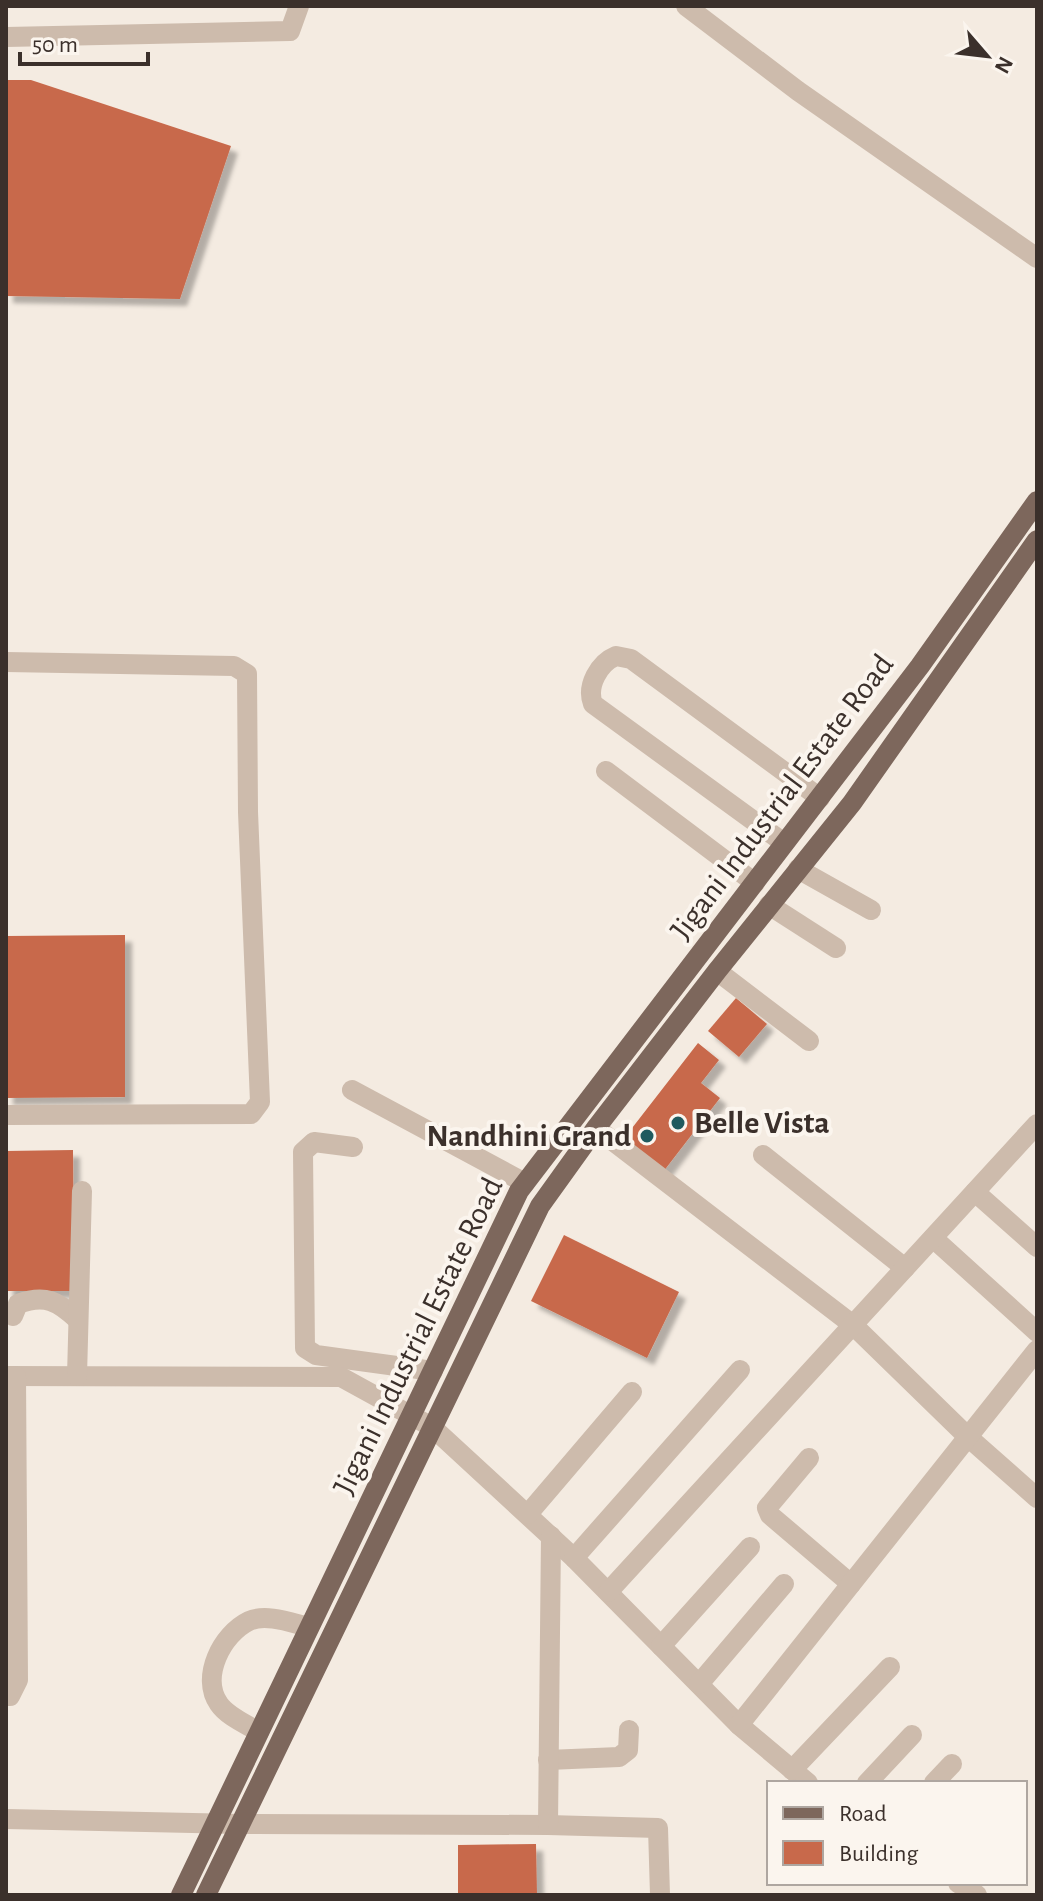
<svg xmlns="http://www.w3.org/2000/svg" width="1043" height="1901" font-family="'Alegreya Sans',sans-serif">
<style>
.building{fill:#c8694b;filter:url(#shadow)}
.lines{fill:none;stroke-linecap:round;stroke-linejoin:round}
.minor{stroke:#cdbbac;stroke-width:20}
.major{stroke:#7d675c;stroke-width:20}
.poi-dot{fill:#1f5a5e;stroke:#fbf5ee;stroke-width:3}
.labels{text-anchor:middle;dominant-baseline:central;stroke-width:8;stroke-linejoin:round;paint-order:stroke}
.street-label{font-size:32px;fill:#3b302b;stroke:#fbf5ee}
.poi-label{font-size:32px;font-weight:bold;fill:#3b302b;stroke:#fbf5ee;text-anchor:start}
</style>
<defs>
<filter id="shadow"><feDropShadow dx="7" dy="7" stdDeviation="2" flood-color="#0004"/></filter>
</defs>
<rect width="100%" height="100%" fill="#f4ebe1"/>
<g class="building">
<polygon points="6,80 31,80 231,146 180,299 6,296"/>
<polygon points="125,935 125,1097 6,1098 6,936"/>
<polygon points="736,998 767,1024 739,1057 708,1031"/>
<polygon points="698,1043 719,1060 701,1083 720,1098 663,1172 622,1141"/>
<polygon points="73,1150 74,1291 6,1291 6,1151"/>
<polygon points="564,1235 679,1292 647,1358 531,1301"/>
<polygon points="536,1844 537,1895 458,1895 458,1845"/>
</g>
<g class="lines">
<g class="minor">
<polyline points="686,6 798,91 1037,258"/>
<polyline points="6,37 290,31 299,6"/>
<polyline points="6,662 234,666 247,674 248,812 260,1102 251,1114 6,1115"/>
<polyline points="606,771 755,883"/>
<path d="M784 843 593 704C586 686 599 663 616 656L631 659 820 798"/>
<polyline points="798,869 871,910"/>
<polyline points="769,905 836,948"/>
<polyline points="717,971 809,1041"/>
<polyline points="352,1090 525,1183"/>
<polyline points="596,1128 853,1325 968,1437 1037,1498"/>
<polyline points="353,1147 314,1142 303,1152 305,1348 316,1355 433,1371"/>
<polyline points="763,1155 905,1268"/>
<polyline points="975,1192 1037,1247"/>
<polyline points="933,1238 1037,1332"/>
<path d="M13 1316 18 1304C45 1294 58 1301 78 1320"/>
<polyline points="6,1376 341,1377 432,1427 574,1558 739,1725 808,1783"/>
<polyline points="77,1376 82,1191"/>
<polyline points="809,1458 767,1508 770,1515 851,1584"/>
<polyline points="528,1514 632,1392"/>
<polyline points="574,1558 740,1370"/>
<polyline points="608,1592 1037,1124"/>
<polyline points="661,1646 750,1547"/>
<polyline points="699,1684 784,1584"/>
<polyline points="6,1696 10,1696 18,1680 16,1376"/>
<polyline points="739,1725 1037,1350"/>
<path d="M259 1732C246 1724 227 1716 219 1704 200 1677 222 1634 249 1621 266 1613 292 1623 309 1627"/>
<polyline points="548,1760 619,1757 628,1750 629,1730"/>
<polyline points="792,1770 890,1667"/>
<polyline points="867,1783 912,1735"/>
<polyline points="934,1783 952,1764"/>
<polyline points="6,1819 239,1824 548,1825 658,1828 660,1895"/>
<polyline points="548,1825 551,1536"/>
<polyline points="958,1883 977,1895"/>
</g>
<g class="major">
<polyline points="181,1895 519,1191 920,666 1037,501"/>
<polyline points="206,1895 540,1206 596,1128 717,971 852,803 1037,540"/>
</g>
</g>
<g class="poi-dot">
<circle cx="678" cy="1123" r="8"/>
<circle cx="647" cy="1136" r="8"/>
</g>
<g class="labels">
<g class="street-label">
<text transform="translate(782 797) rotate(-53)">Jigani Industrial Estate Road</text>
<text transform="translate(418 1336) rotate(-64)">Jigani Industrial Estate Road</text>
</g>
<g class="poi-label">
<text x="694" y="1123">Belle Vista</text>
<text x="631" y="1136" text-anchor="end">Nandhini Grand</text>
</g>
</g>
<rect width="1043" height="1901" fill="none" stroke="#3b302b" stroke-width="16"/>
<rect x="767" y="1781" width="260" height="104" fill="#fbf5ee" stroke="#aea6a0" stroke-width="2"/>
<rect x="783" y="1807" width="40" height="12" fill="#7d675c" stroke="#aea6a0" stroke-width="2"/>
<text x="839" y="1821" font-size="24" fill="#3b302b">Road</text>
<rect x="783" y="1841" width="40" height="24" fill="#c8694b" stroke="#aea6a0" stroke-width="2"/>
<text x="839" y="1861" font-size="24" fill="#3b302b">Building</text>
<g transform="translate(987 56) rotate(118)" stroke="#fbf5ee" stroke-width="6" paint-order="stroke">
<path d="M0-6L14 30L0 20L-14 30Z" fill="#3b302b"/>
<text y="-12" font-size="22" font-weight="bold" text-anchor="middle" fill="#3b302b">N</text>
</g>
<path d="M20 52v12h128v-12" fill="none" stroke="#3b302b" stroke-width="4"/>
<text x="32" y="52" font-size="24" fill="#3b302b" stroke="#fbf5ee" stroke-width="6" paint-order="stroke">50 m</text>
</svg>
